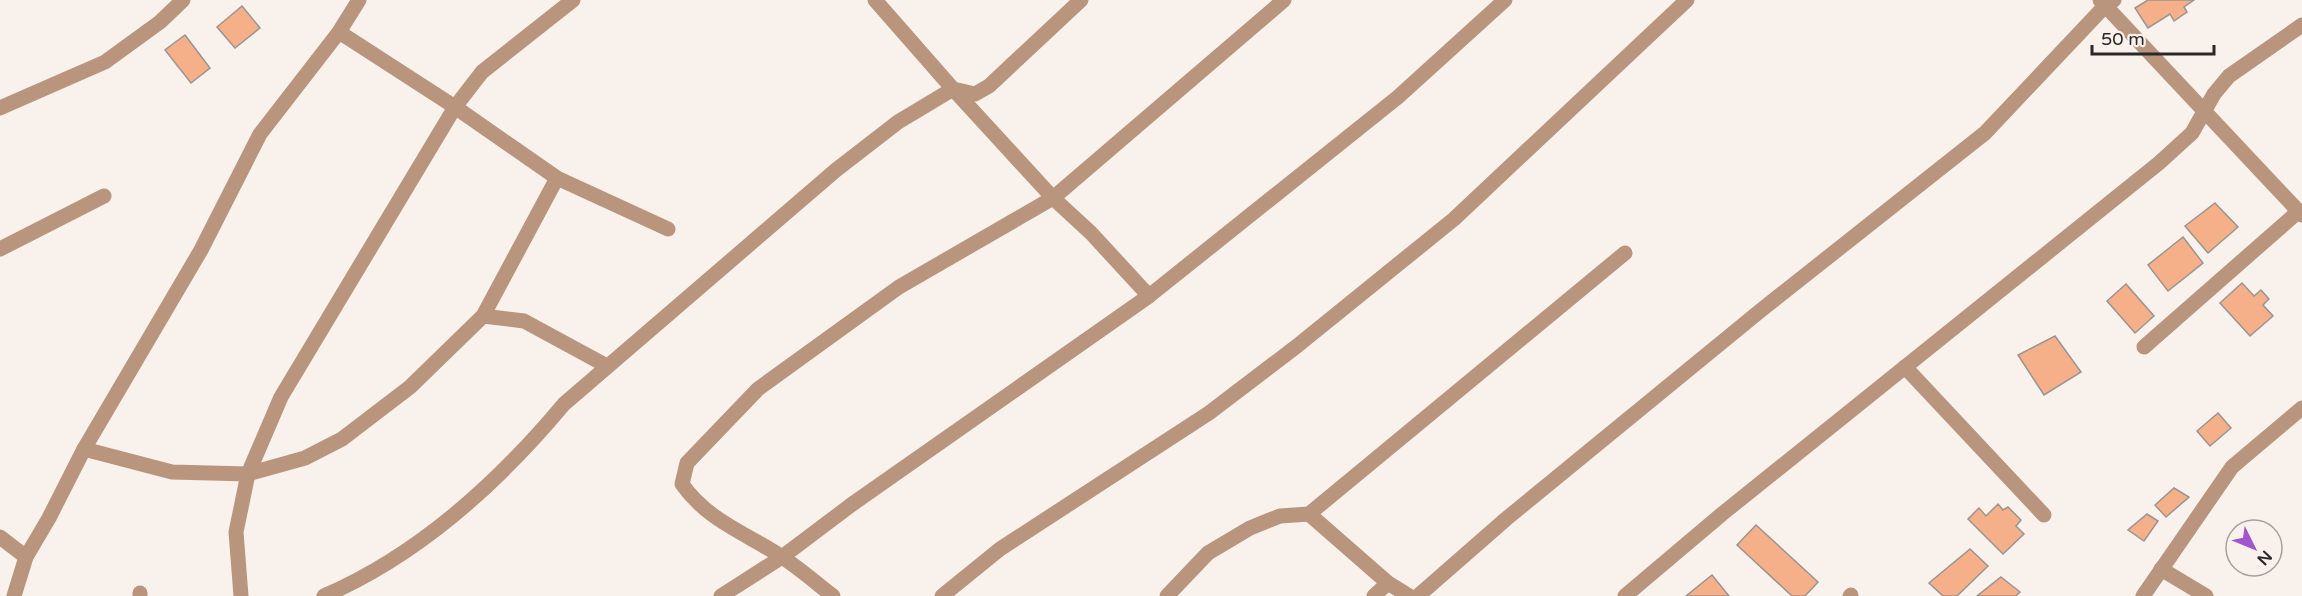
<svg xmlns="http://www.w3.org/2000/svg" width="2302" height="596" font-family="'Varela Round',sans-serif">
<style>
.building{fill:#f5b089;stroke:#9b9490;stroke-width:1.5}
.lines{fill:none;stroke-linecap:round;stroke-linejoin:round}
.minor{stroke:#b9957e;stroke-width:15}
</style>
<rect width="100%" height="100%" fill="#f9f1ec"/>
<g class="building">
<polygon points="2148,0 2194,0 2184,7 2187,12 2174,21 2170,14 2148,28 2135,8"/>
<polygon points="242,6 260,28 235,48 217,27"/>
<polygon points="185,35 210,68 191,83 165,50"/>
<polygon points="2215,203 2238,227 2208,253 2185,226"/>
<polygon points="2183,237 2203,263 2168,291 2148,265"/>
<polygon points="2242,283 2254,296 2261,290 2269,299 2263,305 2273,316 2250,336 2220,303"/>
<polygon points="2126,284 2154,316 2135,333 2107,301"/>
<polygon points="2055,336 2081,372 2044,395 2018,355"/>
<polygon points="2218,413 2231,428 2210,446 2197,431"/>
<polygon points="2174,488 2189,497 2166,517 2155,505"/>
<polygon points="1998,504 2003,510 2008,507 2021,520 2016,526 2024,534 2003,554 1968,519 1979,508 1986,516"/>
<polygon points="2147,514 2158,521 2144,541 2128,530"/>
<polygon points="1756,525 1818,582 1805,596 1792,596 1737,545"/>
<polygon points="1970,549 1988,566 1957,596 1943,596 1929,583"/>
<polygon points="1712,575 1729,596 1686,596"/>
<polygon points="2001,577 2020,592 2016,596 1977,596"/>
</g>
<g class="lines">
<g class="minor">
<polyline points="875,0 953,89 1053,198 1091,233 1149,296"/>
<polyline points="2100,0 2302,215"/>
<polyline points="339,32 455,107 557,178 668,229"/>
<polyline points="0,108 105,62 160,22 183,0"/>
<polyline points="0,249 104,196"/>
<polyline points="483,316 524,321 607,366"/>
<polyline points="2144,347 2299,211"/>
<polyline points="1905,367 2044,515"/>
<polyline points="84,449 172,472 248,474 305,458 342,439 410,387 483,316 557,178"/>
<polyline points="0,537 26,557"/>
<polyline points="2161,569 2206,596"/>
<polyline points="14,596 26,557 49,518 84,449 201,250 260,134 339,32 359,0"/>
<polyline points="140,596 140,593"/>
<polyline points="241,596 236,532 248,474 281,397 455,107 482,72 573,0"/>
<path d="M324 596C419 555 498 483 564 404L836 170 898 122 953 89 975 94 989 86 1081 0"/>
<polyline points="721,596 782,557 851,505 1149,296 1398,97 1505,0"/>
<path d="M833 596C816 583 799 568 782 557 746 533 708 521 682 484L687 463 758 389 899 287 1053 198 1284 0"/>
<polyline points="942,596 1000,549 1209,413 1297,346 1454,219 1687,0"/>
<polyline points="1167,596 1208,553 1250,528 1280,516 1309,514"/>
<polyline points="1374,596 1388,583"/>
<polyline points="1409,596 1388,583 1309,514 1625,253"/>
<polyline points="1418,596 1506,519 1760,311 1985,133 2105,6 2114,0"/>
<polyline points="1625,596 1722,514 2159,163 2192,133 2214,94 2229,76 2302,25"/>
<polyline points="1850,596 1851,595"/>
<polyline points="2143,596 2232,467 2302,408"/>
</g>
</g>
<g transform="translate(2254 548) rotate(133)"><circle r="28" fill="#f9f1ec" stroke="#a7a19d" stroke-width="1.5"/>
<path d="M0-4.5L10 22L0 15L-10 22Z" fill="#9f57cb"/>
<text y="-9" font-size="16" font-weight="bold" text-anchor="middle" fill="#2b2927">N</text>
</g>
<path d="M2092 45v9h122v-9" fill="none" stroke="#2b2927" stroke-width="3"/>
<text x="2101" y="45" font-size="18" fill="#2b2927" stroke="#f9f1ec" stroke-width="4.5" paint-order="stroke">50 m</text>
</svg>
